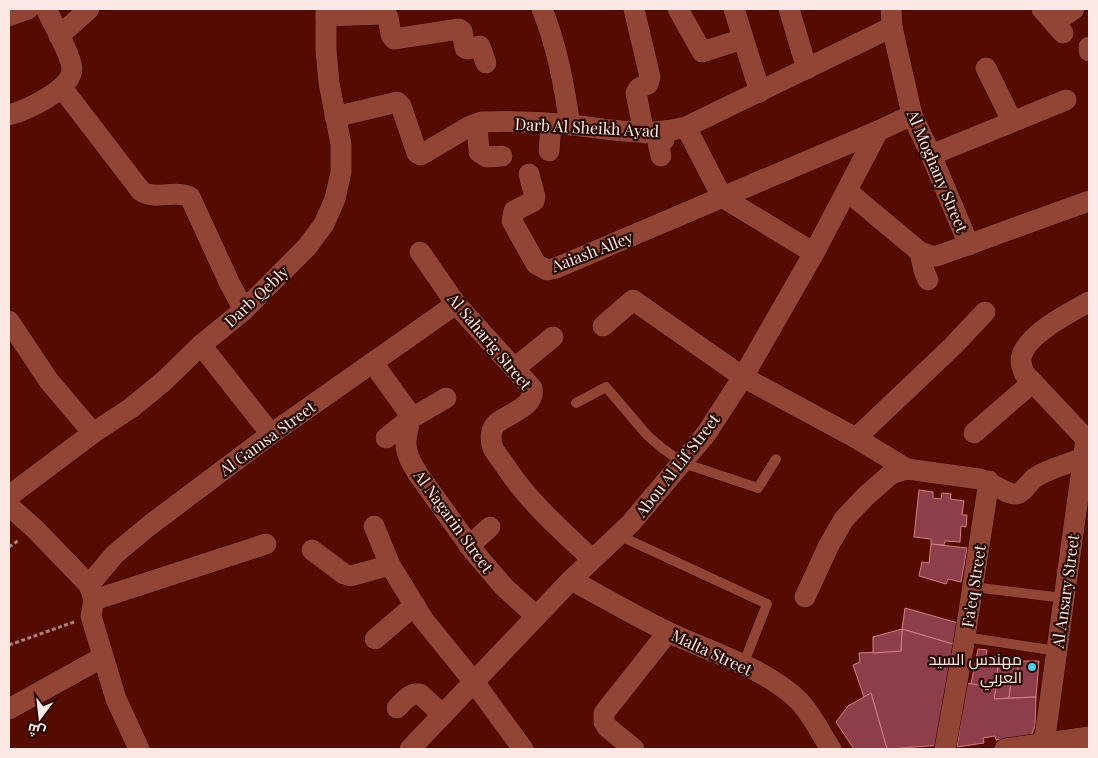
<svg xmlns="http://www.w3.org/2000/svg" width="1098" height="758" font-family="'Playfair Display',Cairo,serif">
<style>
.building{fill:#8e3e4a;stroke:#d67e88}
.lines{fill:none;stroke-linecap:round;stroke-linejoin:round}
.lane-casing{stroke:#320000;stroke-width:11}
.street-casing{stroke:#320000;stroke-width:22}
.path{stroke:#af827b;stroke-width:3;stroke-dasharray:4 2.5;stroke-linecap:butt}
.lane{stroke:#934535;stroke-width:10}
.street{stroke:#934535;stroke-width:21}
.poi-dot{fill:#56c9e0;stroke:#280904;stroke-width:2}
.labels{text-anchor:middle;dominant-baseline:central;stroke-width:4.5;stroke-linejoin:round;paint-order:stroke}
.street-label{font-size:16px;fill:#fce9e5;stroke:#280904}
.poi-label{font-size:16px;fill:#fce9e5;stroke:#280904;text-anchor:end}
</style>
<rect width="100%" height="100%" fill="#560b00"/>
<g class="building">
<polygon points="919,490 933,492 933,498 941,499 942,493 951,494 950,499 964,501 962,515 967,515 966,527 961,526 960,542 945,541 944,545 931,544 931,539 914,537"/>
<polygon points="931,544 967,548 961,582 948,579 946,584 919,576 922,562 929,563"/>
<polygon points="905,608 958,623 956,645 902,629"/>
<polygon points="902,629 956,645 943,745 887,749 871,693 864,697 853,665 860,662 859,653 901,651"/>
<polygon points="902,629 901,651 873,653 873,637"/>
<polygon points="978,649 987,650 986,656 999,657 996,688 971,684"/>
<polygon points="999,657 1010,658 1010,660 1018,661 1018,675 1012,674 1009,698 994,699"/>
<polygon points="1018,661 1039,661 1036,697 1009,698 1012,674 1018,675"/>
<polygon points="966,683 996,688 994,699 1036,697 1035,726 1031,736 996,740 995,736 983,738 984,743 957,747"/>
<polygon points="871,693 887,749 854,749 836,722 848,706"/>
</g>
<g class="lines">
<defs>
<g id="lane">
<polyline points="576,403 606,387 647,435 662,448 683,463 758,488 776,459"/>
<polyline points="618,535 767,604 743,665"/>
<polyline points="973,587 1064,598"/>
<polyline points="965,637 1057,651"/>
</g>
<g id="street">
<path d="M542 9C557 46 564 85 570 125"/>
<polyline points="634,9 650,77 648,84 639,88 636,93 644,133"/>
<polyline points="678,9 702,52 743,39"/>
<polyline points="734,9 760,92"/>
<polyline points="789,9 807,69"/>
<polyline points="891,9 892,27 912,115 931,155 969,245"/>
<polyline points="1042,9 1063,33"/>
<polyline points="9,16 28,9"/>
<polyline points="326,16 384,14 388,17 391,35 394,39 459,29 462,31 465,48 468,49 480,46 486,63"/>
<polyline points="1054,23 1074,9"/>
<polyline points="59,36 89,9"/>
<polyline points="1089,47 1089,51"/>
<polyline points="986,68 1012,121"/>
<path d="M62 88 141 191C155 201 175 189 190 197L230 284 244 310"/>
<path d="M9 115C27 110 71 90 72 69 72 57 52 21 46 9"/>
<path d="M335 117 397 102 401 106 417 153 421 155 470 126 481 122C511 121 543 122 573 125 613 130 647 137 686 127L892 27"/>
<polyline points="477,124 479,152 487,157 502,156"/>
<polyline points="686,127 722,197 814,253"/>
<polyline points="549,151 551,124"/>
<polyline points="931,155 1066,100"/>
<polyline points="661,156 658,143 664,140 665,132"/>
<polyline points="529,174 535,197 534,201 514,211 512,221 536,264 547,270 556,268 878,131 912,115"/>
<polyline points="847,191 920,252 932,256 937,256 1089,201"/>
<path d="M420 252 456 304 532 388C536 407 509 413 497 423 490 429 490 440 493 448 496 454 502 461 506 467 529 502 561 530 592 559"/>
<polyline points="920,252 924,271 928,280"/>
<path d="M1089 302C1070 312 1021 337 1021 361 1021 365 1023 369 1024 373L1089 442"/>
<polyline points="9,321 49,381 93,433"/>
<polyline points="603,326 633,300 743,377 856,438 907,469"/>
<polyline points="201,345 271,434"/>
<path d="M373 363 409 413C411 423 407 431 406 440 405 453 412 464 418 474L474 552 504 587 536 616"/>
<polyline points="515,368 553,337"/>
<polyline points="974,433 1033,382"/>
<polyline points="386,438 410,419 446,398"/>
<polyline points="856,438 953,346 985,312"/>
<polyline points="9,496 93,433 131,408 164,381 201,345 244,310 307,247 324,224 335,199 341,172 341,144 329,83 326,50 326,9"/>
<polyline points="9,506 35,529 89,585 94,600 91,616 116,699 139,749"/>
<polyline points="374,526 390,565 423,619 474,682 523,749"/>
<polyline points="469,546 490,527"/>
<polyline points="312,550 344,574 351,576 390,565"/>
<path d="M571 580C603 597 635 616 668 632 710 652 763 667 797 699 811 712 820 733 831 749"/>
<polyline points="89,585 115,554 150,525 271,434 456,304"/>
<path d="M805 597 829 545 844 519 866 496 891 474 907 469 980 479C990 482 1008 495 1016 494 1024 493 1029 481 1036 477 1050 468 1068 464 1083 458"/>
<polyline points="94,600 266,544"/>
<polyline points="375,639 415,605"/>
<path d="M397 708C404 701 410 692 420 694L443 715"/>
<polyline points="9,709 103,657"/>
<polyline points="1044,744 1086,439"/>
<polyline points="410,749 571,580 631,523 706,434 743,377 814,253 878,131"/>
<polyline points="634,749 607,727 604,722 604,713 668,632"/>
<polyline points="945,749 965,637 989,481"/>
<polyline points="1005,749 1089,737"/>
</g>
</defs>
<use href="#lane" class="lane-casing"/>
<use href="#street" class="street-casing"/>
<g class="path">
<polyline points="9,547 19,540"/>
<polyline points="9,645 74,622"/>
</g>
<use href="#lane" class="lane"/>
<use href="#street" class="street"/>
</g>
<circle class="poi-dot" cx="1032" cy="667" r="5"/>
<g class="labels">
<g class="street-label">
<text transform="translate(587 127) rotate(3)">Darb Al Sheikh Ayad</text>
<text transform="translate(938 171) rotate(67)">Al Moghany Street</text>
<text transform="translate(592 251) rotate(-21)">Aaiash Alley</text>
<text transform="translate(256 296) rotate(-43)">Darb Qebly</text>
<text transform="translate(490 341) rotate(50)">Al Saharig Street</text>
<text transform="translate(267 438) rotate(-36)">Al Gamsa Street</text>
<text transform="translate(677 465) rotate(-52)">Abou Al Lif Street</text>
<text transform="translate(454 521) rotate(54)">Al Nagarin Street</text>
<text transform="translate(973 586) rotate(-81)">Fa'eq Street</text>
<text transform="translate(1065 591) rotate(-82)">Al Ansary Street</text>
<text transform="translate(712 652) rotate(25)">Malta Street</text>
</g>
<g class="poi-label">
<text x="1022" y="658">مهندس السيد<tspan x="1022" dy="18">العربي</tspan></text>
</g>
</g>
<rect width="1098" height="758" fill="none" stroke="#fce9e5" stroke-width="20"/>
<g transform="translate(40 718) rotate(195)" stroke="#280904" stroke-width="4" paint-order="stroke">
<path d="M0-4L9 19L0 12L-9 19Z" fill="#fce9e5"/>
<text y="-8" font-size="14" font-weight="bold" text-anchor="middle" fill="#fce9e5">ش</text>
</g>
</svg>
